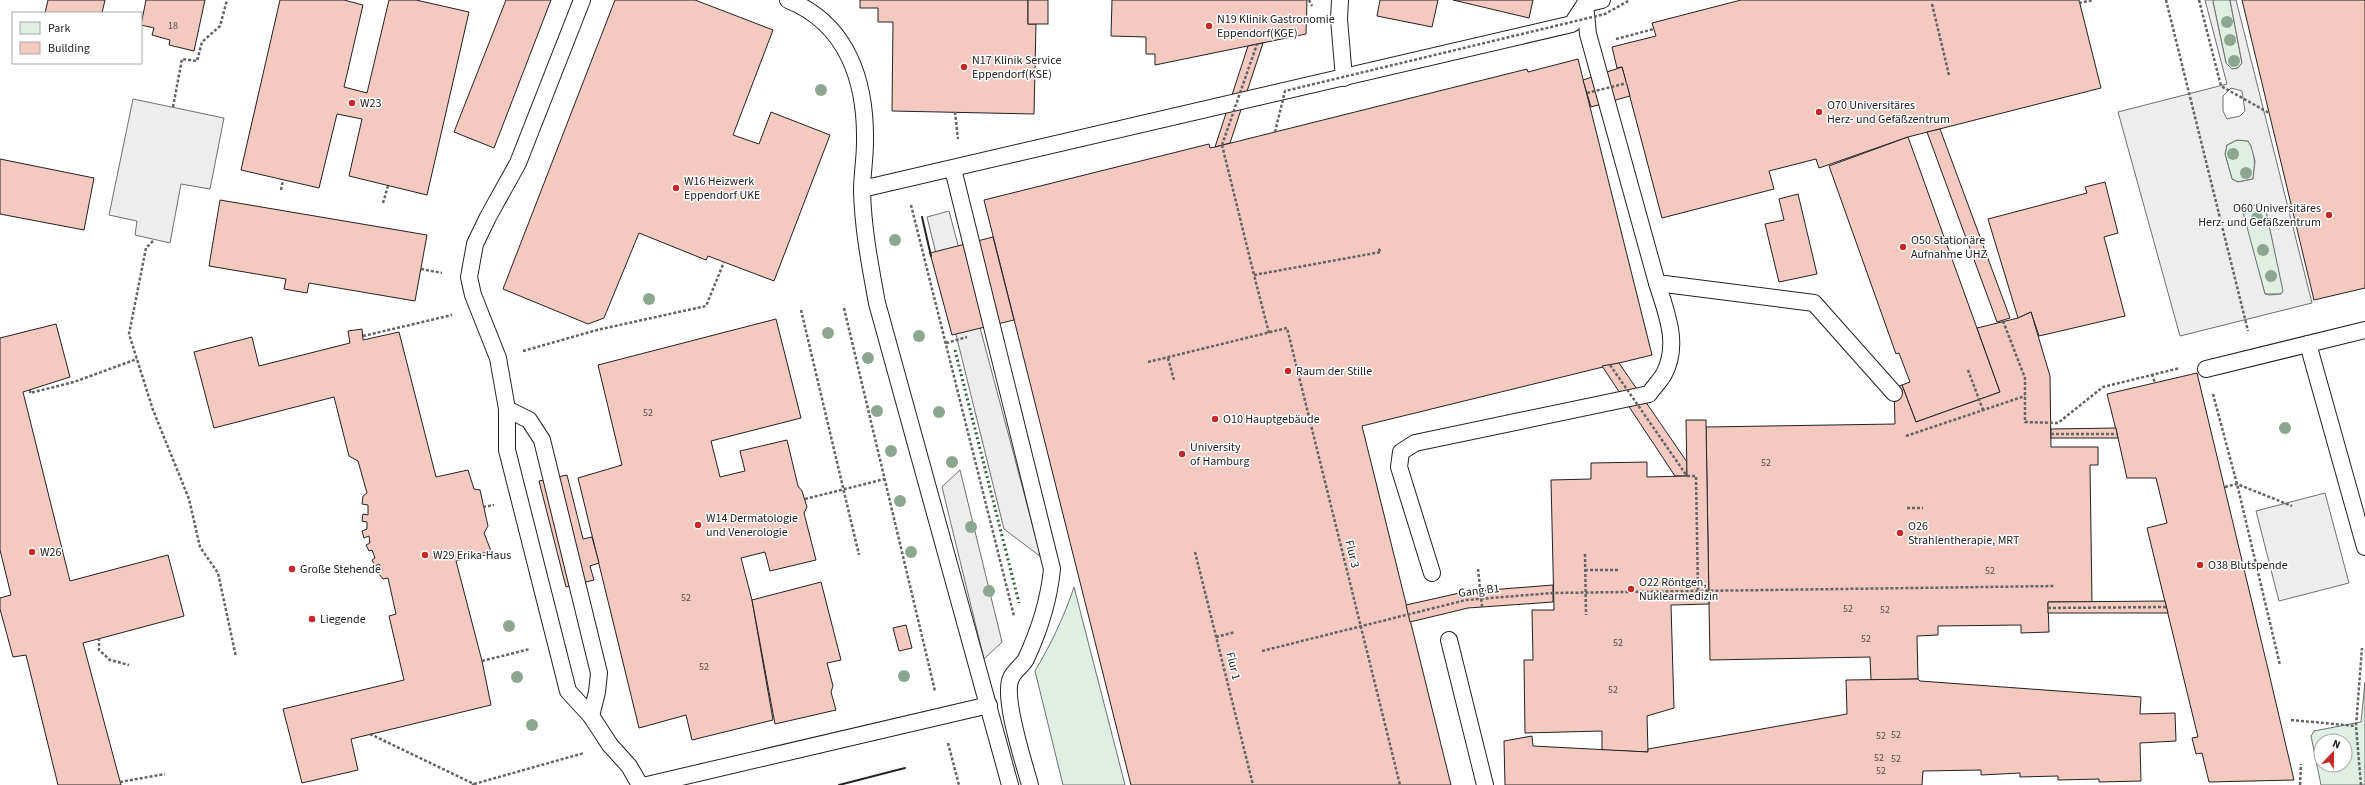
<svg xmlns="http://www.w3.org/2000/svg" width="2365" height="785" font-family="'Source Sans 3',sans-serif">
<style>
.green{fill:#e0efe3;stroke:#6f6f6f;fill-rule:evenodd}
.parking{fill:#ededed;stroke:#6f6f6f;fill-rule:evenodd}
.building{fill:#f3c9c0;stroke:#222}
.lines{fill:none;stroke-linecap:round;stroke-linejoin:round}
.lane-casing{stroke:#222;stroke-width:18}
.path{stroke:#646464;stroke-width:2.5;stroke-dasharray:3 2;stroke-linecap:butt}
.lane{stroke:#fff;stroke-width:16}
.path-bridge{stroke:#646464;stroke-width:2.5;stroke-dasharray:3 2;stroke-linecap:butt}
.hedge{stroke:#2f5e38;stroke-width:3;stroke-dasharray:2 3;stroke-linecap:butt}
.wall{stroke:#222;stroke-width:2}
.tree{fill:#8da692}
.poi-dot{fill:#c62828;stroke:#fff;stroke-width:1.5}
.labels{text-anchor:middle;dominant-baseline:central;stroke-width:3;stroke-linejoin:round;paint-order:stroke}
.number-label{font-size:10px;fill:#564c4a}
.poi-label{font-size:12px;fill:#222;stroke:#fff;text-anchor:start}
.street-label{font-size:12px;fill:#222;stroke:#fff}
</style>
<rect width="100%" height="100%" fill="#fff"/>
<g class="green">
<polygon points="2214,0 2230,0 2242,63 2238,68 2232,69 2226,63 2213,2"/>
<path d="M2237 140 2248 141C2256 153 2255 165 2253 179L2238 182 2232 179 2225 154 2227 145Z"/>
<polygon points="2262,203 2265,206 2284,291 2281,294 2265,294 2242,212 2244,208"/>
<path d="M1074 587 1125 785H1063L1035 671C1051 644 1064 617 1074 587Z"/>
<path d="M2365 682V785H2321L2311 736 2314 731 2361 722ZM2321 741H2345V765H2321Z"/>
</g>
<g class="parking">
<path d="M2205 0H2214L2213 2 2226 63 2232 69 2238 68 2242 63 2230 0H2236L2312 303 2180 336 2118 112 2227 84ZM2231 88 2242 91 2245 111 2240 116 2227 119 2223 111V96ZM2237 140 2248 141 2251 146 2255 161 2253 179 2238 182 2232 179 2225 154 2227 145ZM2261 203 2265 206 2283 291 2281 294 2269 295 2265 294 2243 212 2244 208Z"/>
<polygon points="133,99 224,118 210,189 181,184 170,243 135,235 137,221 109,215"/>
<polygon points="949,211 1041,557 1004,529 927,217"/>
<polygon points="960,470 1002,642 984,659 942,487"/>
<polygon points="2325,493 2349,583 2279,601 2256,511"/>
</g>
<g class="building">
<polygon points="48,0 105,0 102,13 45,13"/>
<polygon points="146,0 205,0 194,51 169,45 170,40 152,35 154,28 141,25"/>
<polygon points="280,0 344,0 363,5 344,87 367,93 389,0 416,0 469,12 427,195 349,176 362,119 337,114 319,188 241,170"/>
<polygon points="506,0 551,0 494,148 454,132"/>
<polygon points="615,0 695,0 773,30 733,135 759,144 771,112 830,135 774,281 708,256 706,260 639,233 604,318 588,324 503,289"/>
<polygon points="860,0 1028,0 1028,24 1036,24 1034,114 892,111 893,22 878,22 878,8 860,8"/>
<rect x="1028" y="0" width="20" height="24"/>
<polygon points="1112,0 1307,0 1306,34 1155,65 1155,54 1146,54 1146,37 1111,36"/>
<polygon points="1380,0 1438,0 1432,27 1377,16"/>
<polygon points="1453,0 1533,0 1529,18"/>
<polygon points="1741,0 2079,0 2101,88 1908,137 1819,168 1816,159 1769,171 1774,189 1662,218 1622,67 1617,68 1612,47 1656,36 1652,23"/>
<polygon points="2242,0 2365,0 2365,288 2314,300"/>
<polygon points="1263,43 1230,143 1215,147 1248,46"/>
<polygon points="1578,59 1652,355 1362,426 1451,785 1131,785 984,200 1209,144 1210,148 1215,147 1527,69 1528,72"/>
<polygon points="1622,67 1630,96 1591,107 1583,80"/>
<polygon points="1940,129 2010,318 1997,322 1927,132"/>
<polygon points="1908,137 2000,392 1916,422 1902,385 1910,382 1899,353 1896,354 1829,166"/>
<polygon points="0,159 94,178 84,230 0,214"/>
<polygon points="2105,182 2118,233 2104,237 2125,316 2039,336 2031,312 2018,318 1988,219 2087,193 2085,187"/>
<polygon points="1798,194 1817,274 1779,282 1765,224 1784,220 1779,199"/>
<polygon points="220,200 427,235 415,301 309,283 307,293 284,289 286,279 209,266"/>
<polygon points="993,237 1014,320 952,335 930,253"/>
<polygon points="2031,312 2050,376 2051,447 2098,447 2098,465 2090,465 2092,602 2048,602 2049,632 2021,633 2021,625 1938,626 1938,635 1917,636 1918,679 1871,680 1870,657 1710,660 1706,427 1895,424 1894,388 1902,385 1916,422 2000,392 1977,328 2018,318"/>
<polygon points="776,319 801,418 711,441 720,477 745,471 740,451 787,440 798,486 802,491 807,507 804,513 816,560 770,571 765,552 741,558 752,600 773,720 692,740 686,715 639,728 578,478 622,465 598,365"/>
<polygon points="56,324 70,377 23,392 70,581 168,555 184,616 83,643 121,785 58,785 26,655 13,657 0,609 0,598 11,595 0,550 0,338"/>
<polygon points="362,329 363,340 399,332 436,477 468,470 474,489 480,490 488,526 484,533 491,551 456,561 482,661 491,705 351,739 358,770 302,783 283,709 404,680 389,616 396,614 388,578 383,579 379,574 382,569 379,564 375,566 372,560 375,558 372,550 369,551 366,545 370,543 369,536 364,538 362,531 367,529 367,522 362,521 363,514 368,515 368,505 362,504 363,496 367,493 358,461 349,456 334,397 214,428 194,352 252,337 259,366 350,343 348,331"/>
<polygon points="1619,363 1687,462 1687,476 1675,476 1602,366"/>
<polygon points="2197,373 2268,669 2294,780 2209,782 2202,753 2196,754 2192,738 2198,737 2147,528 2167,523 2156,478 2127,478 2118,438 2107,394"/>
<polygon points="1686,420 1706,420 1709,604 1671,605 1674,708 1647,716 1648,752 1602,750 1602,731 1525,733 1524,660 1533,660 1532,610 1554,610 1551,480 1591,479 1591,463 1647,462 1647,477 1687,476"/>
<polygon points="2116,428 2118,438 2051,438 2051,429"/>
<polygon points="567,475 583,539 592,537 599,563 590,566 594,580 566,587 539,481"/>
<polygon points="821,582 841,660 827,663 833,686 831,692 836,710 775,724 752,600"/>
<polygon points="1553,585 1553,602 1468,608 1410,622 1406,605 1464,592"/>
<polygon points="2165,601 2168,613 2048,613 2048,602"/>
<polygon points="906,625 912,648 899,651 893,628"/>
<polygon points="1918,679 1920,681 2141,697 2140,714 2175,713 2176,741 2140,743 2141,781 2099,782 2099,779 2058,780 2058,776 2020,777 2020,773 1981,775 1981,770 1923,771 1922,785 1505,785 1504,741 1532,736 1533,746 1648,752 1648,749 1847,714 1846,680"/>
</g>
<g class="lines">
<defs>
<g id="lane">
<polyline points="582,0 518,163 488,217 475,244 469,277 473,295 498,358 507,409 507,450 568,691 591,716 610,745 629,766 640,785"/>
<path d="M788 0C848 24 866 82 865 142 865 159 862 175 862 191 863 229 870 265 877 303L1010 785"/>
<polyline points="1340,0 1339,19 1344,78"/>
<polyline points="1585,4 1588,34 1657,283 1814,303 1894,393"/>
<path d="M953 169 1052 569C1049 600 1039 631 1026 659 1022 666 1014 671 1011 678 1002 697 1024 763 1030 785"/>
<polyline points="862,189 1572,24 1585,4 1602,0"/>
<polyline points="2308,344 2365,547"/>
<polyline points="2206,369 2365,330"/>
<polyline points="507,409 529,420 542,440 599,673 597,692 591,716"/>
<path d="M1432 573 1399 467 1401 452 1415 443 1649 394C1653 388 1660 381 1664 374 1680 344 1666 312 1657 283"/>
<polyline points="1449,640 1485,785"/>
<polyline points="647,785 989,705"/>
</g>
</defs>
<use href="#lane" class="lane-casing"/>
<g class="path">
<polyline points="1309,0 1312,6"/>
<polyline points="2166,0 2248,331"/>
<polyline points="2199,0 2221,86 2269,113"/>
<polyline points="2079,3 2093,0"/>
<polyline points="1932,4 1949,75"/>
<polyline points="1616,39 1654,29"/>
<polyline points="173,107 182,59 197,61 202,42 220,26 227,0"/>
<polyline points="955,112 958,139"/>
<polyline points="1222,145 1254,275"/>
<polyline points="281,190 283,180"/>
<polyline points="383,203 388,186"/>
<polyline points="911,205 1014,616"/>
<polyline points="153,241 146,248 129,334 153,410 189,499 200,547 218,573 236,657"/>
<polyline points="421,269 442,273"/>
<polyline points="844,308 935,691"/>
<polyline points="801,310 859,555"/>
<polyline points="2003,321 2025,378 2025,422 2058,423 2103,387 2180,368"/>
<polyline points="1269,333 1254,275 1381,252 1378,248"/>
<polyline points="363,336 452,315"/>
<polyline points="946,343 967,337"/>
<polyline points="523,351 597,330 706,306 724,262"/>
<polyline points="1168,358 1174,380"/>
<polyline points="1148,362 1287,328 1400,785"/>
<polyline points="1968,370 1983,410"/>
<polyline points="2152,374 2155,383"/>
<polyline points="30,390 30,393 74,382 137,359"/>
<polyline points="2213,394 2237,484 2280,665"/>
<polyline points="2051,434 2117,434"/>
<polyline points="1906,436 2025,396"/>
<polyline points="1687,476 1696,476 1698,592"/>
<polyline points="2225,487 2237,484 2292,506"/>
<polyline points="805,499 885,479"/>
<polyline points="483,507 494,505"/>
<polyline points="1907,508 1923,508"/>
<polyline points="1195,552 1253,785"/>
<polyline points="1585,554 1586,615"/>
<polyline points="1478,569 1482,607"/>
<polyline points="1585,570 1619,570"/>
<polyline points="2048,608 2167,607"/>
<polyline points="1216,637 1235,632"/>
<polyline points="99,638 99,650 110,660 129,665"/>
<polyline points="1262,651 1466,600 1553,593 2055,586"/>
<polyline points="482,661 530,649"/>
<polyline points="2291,720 2356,726"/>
<polyline points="370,734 474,784 472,785"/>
<polyline points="948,743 959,785"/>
<polyline points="120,782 165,774"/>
<polyline points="474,784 584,753"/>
<polyline points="2300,785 2301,764"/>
<polyline points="2361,785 2356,726 2362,648"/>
</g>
<use href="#lane" class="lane"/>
<g class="path-bridge">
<polyline points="1587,93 1627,83"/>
<polyline points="1275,132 1285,91 1605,14 1630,0"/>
<polyline points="1222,145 1257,44"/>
<polyline points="1610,365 1687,476"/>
</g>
<polyline class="hedge" points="955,350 1019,603"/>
<g class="wall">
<polyline points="922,217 931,256"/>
<polyline points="839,785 905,768"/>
</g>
</g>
<g class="tree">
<circle cx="2227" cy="22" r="6"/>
<circle cx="2230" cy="40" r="6"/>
<circle cx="2234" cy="61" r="6"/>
<circle cx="821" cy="90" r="6"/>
<circle cx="2233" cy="154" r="6"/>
<circle cx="2246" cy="173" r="6"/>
<circle cx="2257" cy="218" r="6"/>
<circle cx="895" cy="240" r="6"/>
<circle cx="2263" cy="250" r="6"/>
<circle cx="2271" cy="276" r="6"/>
<circle cx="649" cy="299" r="6"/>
<circle cx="828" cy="333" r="6"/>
<circle cx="919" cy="336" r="6"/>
<circle cx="868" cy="358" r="6"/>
<circle cx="877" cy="411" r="6"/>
<circle cx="939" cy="412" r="6"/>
<circle cx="2285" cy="428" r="6"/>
<circle cx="891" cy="451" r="6"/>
<circle cx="952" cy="462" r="6"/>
<circle cx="900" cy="501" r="6"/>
<circle cx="971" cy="527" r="6"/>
<circle cx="911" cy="552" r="6"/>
<circle cx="989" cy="591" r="6"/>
<circle cx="509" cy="626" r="6"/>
<circle cx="904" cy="676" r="6"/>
<circle cx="517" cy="677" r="6"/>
<circle cx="532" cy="725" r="6"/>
</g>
<g class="poi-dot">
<circle cx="1209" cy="26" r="4"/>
<circle cx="964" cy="67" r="4"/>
<circle cx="352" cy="103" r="4"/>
<circle cx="1819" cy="112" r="4"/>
<circle cx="676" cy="188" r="4"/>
<circle cx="2329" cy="215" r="4"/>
<circle cx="1903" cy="247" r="4"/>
<circle cx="1288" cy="371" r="4"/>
<circle cx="1215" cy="419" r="4"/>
<circle cx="1182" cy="454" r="4"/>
<circle cx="698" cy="525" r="4"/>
<circle cx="1900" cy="533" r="4"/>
<circle cx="32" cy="552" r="4"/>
<circle cx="425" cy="555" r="4"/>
<circle cx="2200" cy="565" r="4"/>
<circle cx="292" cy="569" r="4"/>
<circle cx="1631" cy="589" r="4"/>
<circle cx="312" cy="619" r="4"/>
</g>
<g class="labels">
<g class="number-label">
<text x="173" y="26">18</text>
<text x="648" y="413">52</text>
<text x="1766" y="463">52</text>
<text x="1990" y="571">52</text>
<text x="686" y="598">52</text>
<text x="1848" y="609">52</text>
<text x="1885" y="610">52</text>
<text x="1866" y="639">52</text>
<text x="1618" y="643">52</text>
<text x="704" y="667">52</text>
<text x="1613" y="690">52</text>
<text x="1896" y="735">52</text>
<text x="1881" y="736">52</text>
<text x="1879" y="758">52</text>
<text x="1896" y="759">52</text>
<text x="1881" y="771">52</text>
</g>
<g class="poi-label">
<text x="1217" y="19">N19 Klinik Gastronomie<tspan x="1217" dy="14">Eppendorf(KGE)</tspan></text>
<text x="972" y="60">N17 Klinik Service<tspan x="972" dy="14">Eppendorf(KSE)</tspan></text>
<text x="360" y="103">W23</text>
<text x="1827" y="105">O70 Universitäres<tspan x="1827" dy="14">Herz- und Gefäßzentrum</tspan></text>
<text x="684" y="181">W16 Heizwerk<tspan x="684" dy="14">Eppendorf UKE</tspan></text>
<text x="2321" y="208" text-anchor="end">O60 Universitäres<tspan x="2321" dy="14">Herz- und Gefäßzentrum</tspan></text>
<text x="1911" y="240">O50 Stationäre<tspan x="1911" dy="14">Aufnahme UHZ</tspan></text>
<text x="1296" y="371">Raum der Stille</text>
<text x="1223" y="419">O10 Hauptgebäude</text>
<text x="1190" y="447">University<tspan x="1190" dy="14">of Hamburg</tspan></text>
<text x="706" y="518">W14 Dermatologie<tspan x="706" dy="14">und Venerologie</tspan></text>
<text x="1908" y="526">O26<tspan x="1908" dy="14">Strahlentherapie, MRT</tspan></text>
<text x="40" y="552">W26</text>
<text x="433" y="555">W29 Erika-Haus</text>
<text x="2208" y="565">O38 Blutspende</text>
<text x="300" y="569">Große Stehende</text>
<text x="1639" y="582">O22 Röntgen,<tspan x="1639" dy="14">Nuklearmedizin</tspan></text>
<text x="320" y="619">Liegende</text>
</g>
<g class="street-label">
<text transform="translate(1352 554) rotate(76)">Flur 3</text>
<text transform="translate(1479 591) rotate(-7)">Gang B1</text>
<text transform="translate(1233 666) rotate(76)">Flur 1</text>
</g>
</g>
<rect x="12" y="12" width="130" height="52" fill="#ffffff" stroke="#a7a7a7"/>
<rect x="20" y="22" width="20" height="12" fill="#e0efe3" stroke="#a7a7a7"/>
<text x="48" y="32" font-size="12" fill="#222222">Park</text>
<rect x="20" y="42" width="20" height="12" fill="#f3c9c0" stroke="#a7a7a7"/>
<text x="48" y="52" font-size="12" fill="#222222">Building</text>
<g transform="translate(2333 753) rotate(22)"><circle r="19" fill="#ffffff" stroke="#a7a7a7"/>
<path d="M0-3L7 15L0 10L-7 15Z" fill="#c62828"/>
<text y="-6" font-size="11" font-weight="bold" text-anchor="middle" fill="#222222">N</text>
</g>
</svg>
